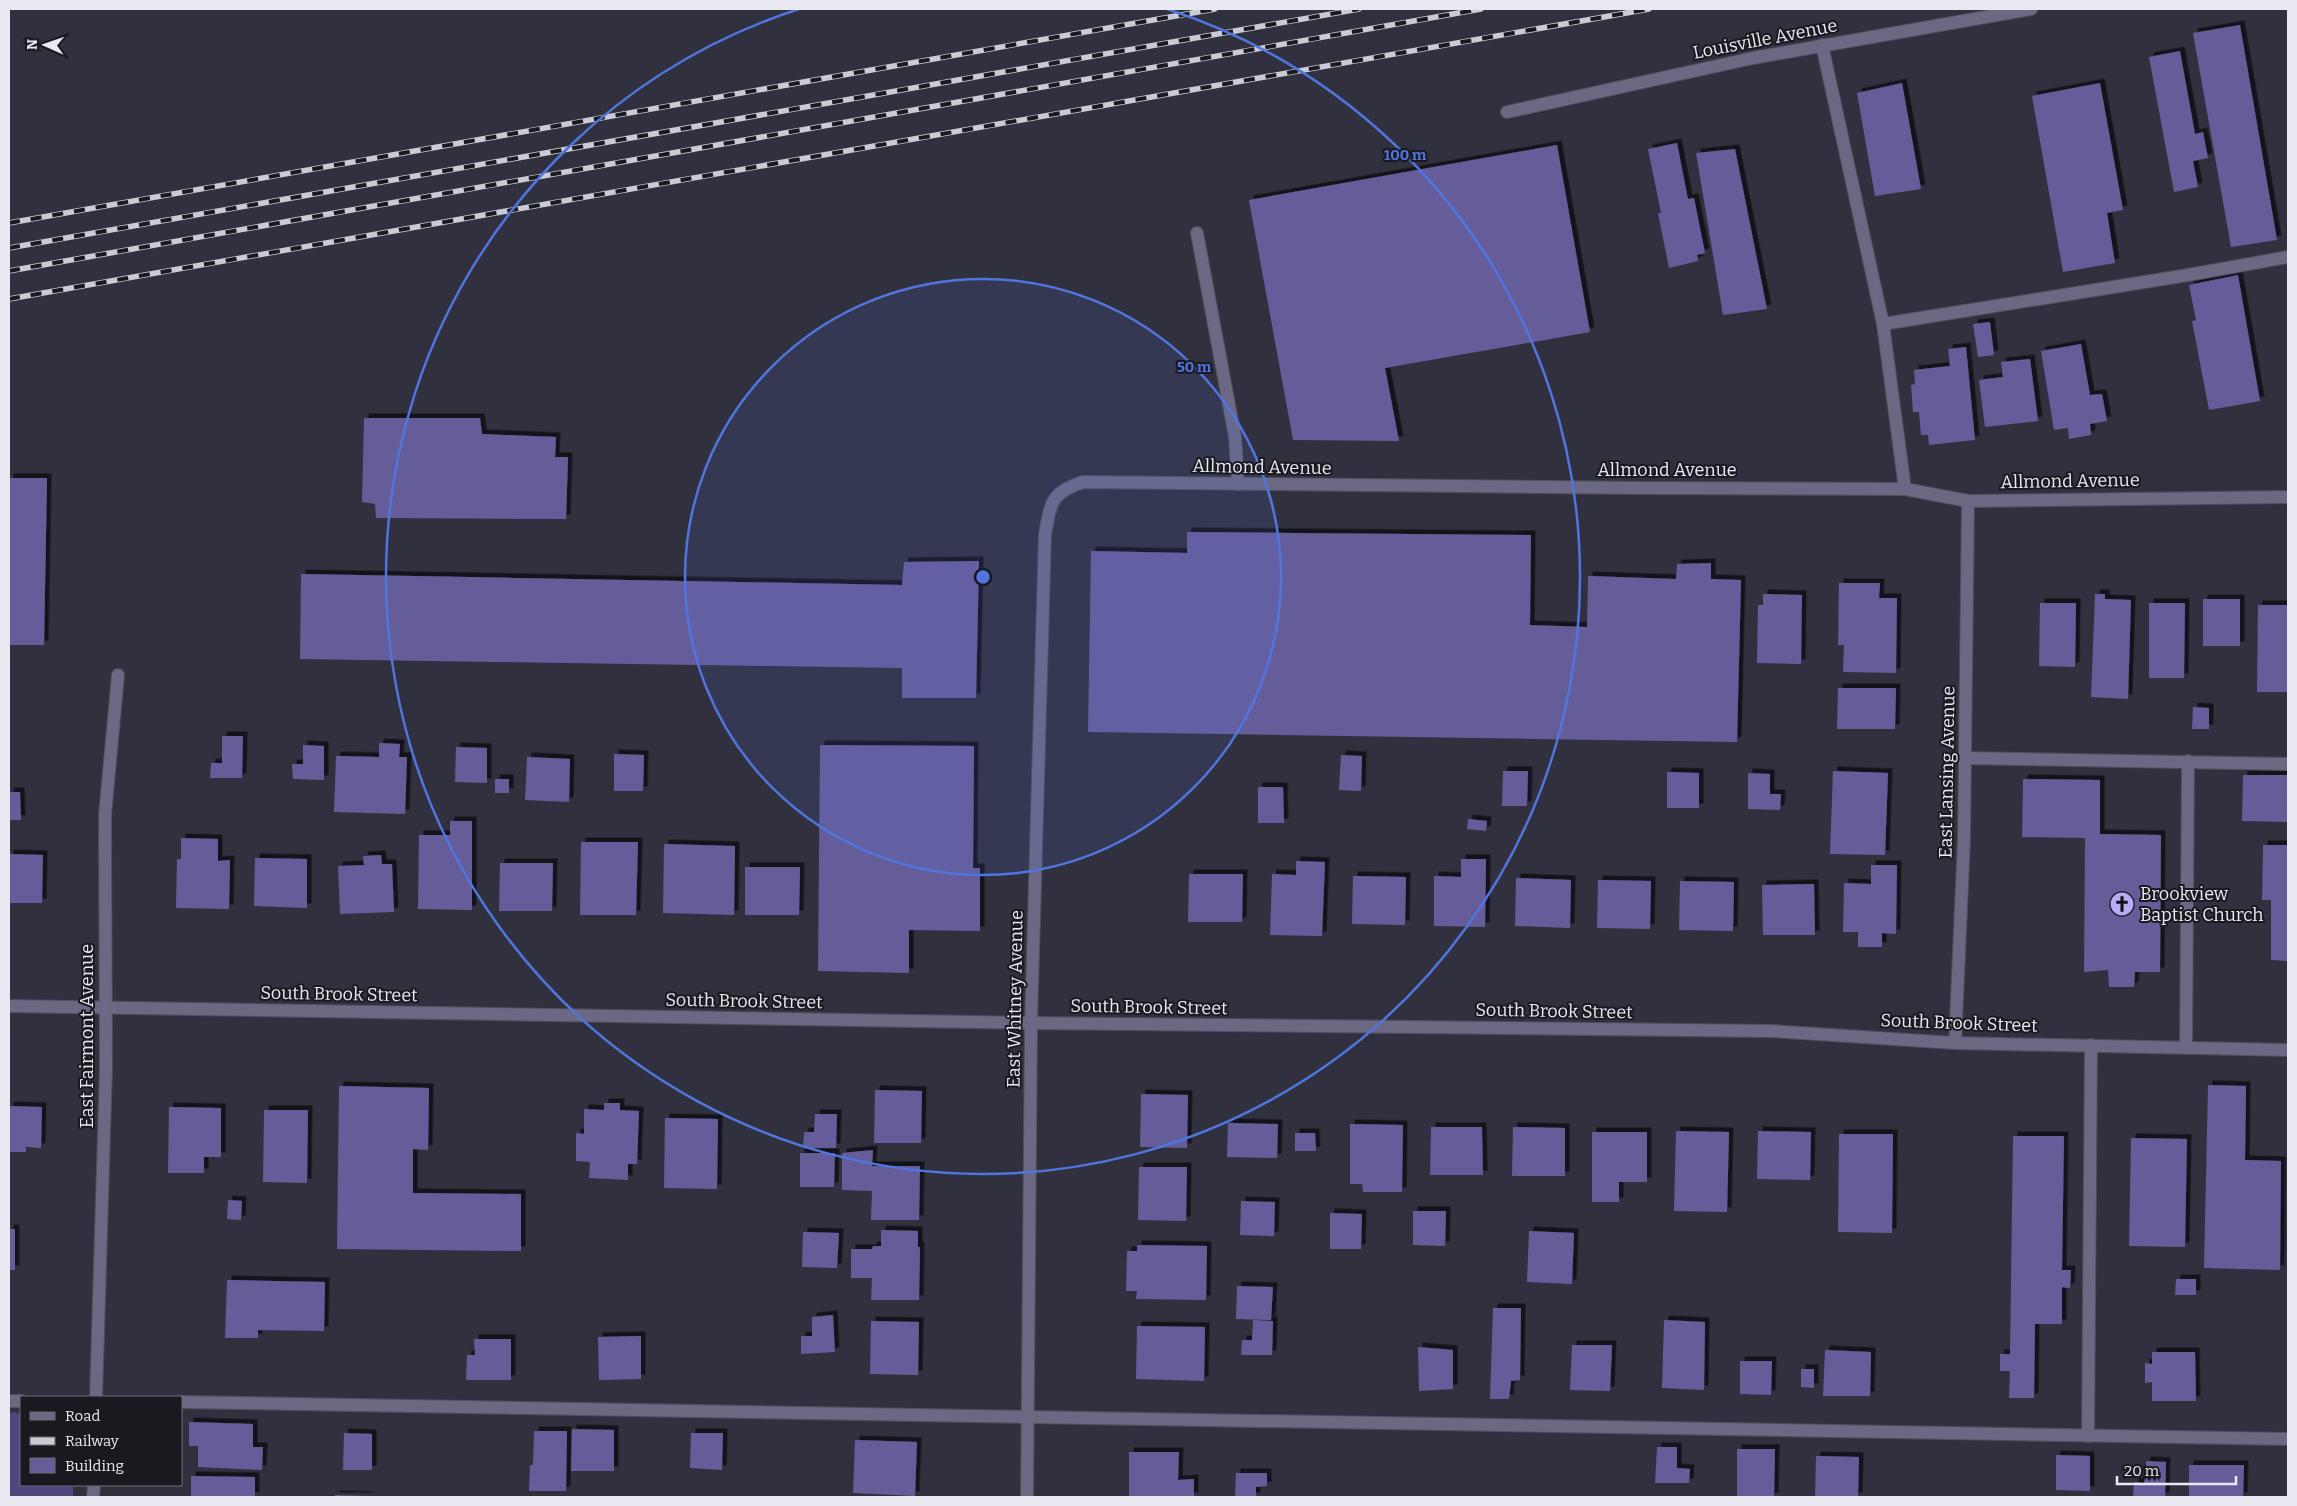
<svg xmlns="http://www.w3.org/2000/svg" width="2297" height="1506" font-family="Bitter,serif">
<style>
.green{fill:#4f4680}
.building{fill:#655d9a;filter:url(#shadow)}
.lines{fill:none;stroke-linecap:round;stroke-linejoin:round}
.service-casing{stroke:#4e4e5c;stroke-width:14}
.minor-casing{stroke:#4e4e5c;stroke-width:14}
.service{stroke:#6b6884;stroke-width:12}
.minor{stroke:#6b6884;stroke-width:12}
.rail-casing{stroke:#cbcbd5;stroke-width:5.5}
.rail{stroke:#1a1920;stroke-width:4;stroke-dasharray:11;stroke-linecap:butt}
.ring{fill:none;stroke:#5075de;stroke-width:2.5}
.labels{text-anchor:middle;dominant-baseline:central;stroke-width:4;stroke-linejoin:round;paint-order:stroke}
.street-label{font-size:18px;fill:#e9e9f2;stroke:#1a1920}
.poi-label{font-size:18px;fill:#e9e9f2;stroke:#1a1920;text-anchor:start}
.centre{fill:#5075de;stroke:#1a1920;stroke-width:2.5}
.ring-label{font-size:15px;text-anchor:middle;font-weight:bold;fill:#5075de;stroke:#1a1920;stroke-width:4;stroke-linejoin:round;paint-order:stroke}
</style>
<defs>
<filter id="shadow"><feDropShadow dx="4.5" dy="-4.5" stdDeviation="0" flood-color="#0009"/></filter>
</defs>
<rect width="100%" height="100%" fill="#31303f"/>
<polygon class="green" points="9,1412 21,1413 21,1485 73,1485 73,1497 9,1497"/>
<g class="building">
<polygon points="2240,25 2277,240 2231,247 2193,33"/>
<polygon points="2180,51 2195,134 2203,132 2208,158 2193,161 2198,187 2174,192 2149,57"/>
<polygon points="1902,83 1921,189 1875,196 1857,93"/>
<polygon points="2100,83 2123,210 2107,213 2115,263 2063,272 2032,96"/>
<polygon points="1677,143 1688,199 1694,198 1705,253 1697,255 1698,261 1669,268 1658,213 1661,213 1648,149"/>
<polygon points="1557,145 1590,332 1385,368 1399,441 1293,440 1249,200"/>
<polygon points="1735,149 1767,309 1723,315 1696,153"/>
<polygon points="2238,275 2260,401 2209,410 2192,321 2196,320 2189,285"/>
<polygon points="1990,322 1994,355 1978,357 1973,324"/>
<polygon points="2081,344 2090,395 2102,394 2107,421 2090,424 2091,435 2069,439 2068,428 2054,430 2041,351"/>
<polygon points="1966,347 1975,440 1929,445 1928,435 1921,435 1919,412 1913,412 1911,385 1915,384 1914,370 1950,366 1948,349"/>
<polygon points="2030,359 2038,421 1985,427 1979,380 2003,377 2001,362"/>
<polygon points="364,418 480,418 482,434 556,437 555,457 568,457 566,519 376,518 375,504 362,502"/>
<polygon points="9,478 47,478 44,645 9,645"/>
<polygon points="1187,532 1531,535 1530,625 1587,627 1588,576 1676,579 1677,564 1711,563 1711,579 1741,580 1737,742 1088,732 1091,551 1187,553"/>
<polygon points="979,561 976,698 902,698 902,668 300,659 301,574 902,585 904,562"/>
<polygon points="1839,583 1880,583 1879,598 1897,598 1896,673 1843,672 1844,645 1838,645"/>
<polygon points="1763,594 1802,595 1801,664 1757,663 1758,605 1763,605"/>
<polygon points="2095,594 2105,594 2105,599 2131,600 2128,699 2091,697"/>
<rect x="2203" y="599" width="37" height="47"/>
<polygon points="2040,603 2076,603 2075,667 2039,666"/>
<polygon points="2149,603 2185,603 2184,678 2149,678"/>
<polygon points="2258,605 2288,605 2288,692 2257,692"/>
<polygon points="1838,688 1896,688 1895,729 1837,729"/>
<polygon points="2193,707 2209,708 2209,729 2192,729"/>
<polygon points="222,736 243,736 242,778 210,778 211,763 222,763"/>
<polygon points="379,743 400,744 399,757 407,757 405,814 334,812 336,756 379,757"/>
<polygon points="303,745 324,746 324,780 293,779 292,764 303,764"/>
<polygon points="820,745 974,746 973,868 980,868 980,931 909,930 909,973 818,971"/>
<polygon points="456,747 487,748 487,783 455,782"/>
<polygon points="614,754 644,755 643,791 614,791"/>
<polygon points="1341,755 1362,756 1361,791 1339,790"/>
<polygon points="527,757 570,759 569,802 525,800"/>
<polygon points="1503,771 1528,771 1527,806 1502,806"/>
<polygon points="1833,771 1888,773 1885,855 1830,854"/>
<polygon points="1667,772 1699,773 1699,808 1667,808"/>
<polygon points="1748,773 1770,774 1770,794 1781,794 1780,810 1748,809"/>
<polygon points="2243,775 2288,775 2288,822 2242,821"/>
<rect x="495" y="779" width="14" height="14"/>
<polygon points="2023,779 2100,780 2100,834 2161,835 2160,972 2135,972 2134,987 2109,987 2108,970 2084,972 2085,838 2022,837"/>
<polygon points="1258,787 1283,787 1284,823 1258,823"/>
<polygon points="9,792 20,792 21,820 9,820"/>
<polygon points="1468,819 1487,821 1486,831 1467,829"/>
<polygon points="450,821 472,821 472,910 418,909 419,835 450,835"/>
<polygon points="181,838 218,839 218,861 230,860 229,909 176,908 177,859 181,859"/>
<polygon points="581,842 638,842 636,915 580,915"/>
<polygon points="664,844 735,846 734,915 663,913"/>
<polygon points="2263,845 2288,845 2288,961 2271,960 2271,900 2262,900"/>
<polygon points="9,854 43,855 42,903 9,903"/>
<polygon points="381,855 382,864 392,864 394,912 340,914 338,866 364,865 363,856"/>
<polygon points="255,858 307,859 307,908 254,906"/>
<polygon points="1461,859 1486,859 1485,927 1434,926 1434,876 1461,877"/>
<polygon points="1296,861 1325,862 1322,936 1270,935 1272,874 1296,875"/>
<polygon points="500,863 553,863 552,911 499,911"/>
<polygon points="1871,865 1897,865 1896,934 1882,933 1882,947 1858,947 1858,932 1843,932 1844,883 1871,884"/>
<polygon points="745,867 800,867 799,915 745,915"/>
<polygon points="1189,874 1243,874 1242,922 1188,922"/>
<polygon points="1353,876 1406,877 1405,925 1352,924"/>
<polygon points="1516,878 1571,880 1570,928 1515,926"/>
<polygon points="1598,880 1651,881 1650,929 1597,928"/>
<polygon points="1680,881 1734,882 1733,931 1679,930"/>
<polygon points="1814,884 1815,935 1763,935 1762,885"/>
<polygon points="2208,1085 2246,1086 2245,1160 2281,1161 2280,1270 2204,1268"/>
<polygon points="339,1086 429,1088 428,1150 413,1149 413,1193 521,1194 521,1251 337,1249"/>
<polygon points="875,1090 922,1091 921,1143 874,1143"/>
<polygon points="1141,1094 1188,1095 1187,1148 1140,1147"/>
<polygon points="604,1103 620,1103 620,1110 639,1111 637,1164 628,1164 628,1180 589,1178 590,1162 576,1161 576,1133 584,1134 584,1109 604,1110"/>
<polygon points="9,1106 42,1107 41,1148 26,1147 26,1152 9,1152"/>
<polygon points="169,1107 221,1108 221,1157 204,1157 204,1173 168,1173"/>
<polygon points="264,1110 308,1110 307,1183 263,1182"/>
<polygon points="815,1114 837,1114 836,1148 803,1148 804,1132 814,1132"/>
<polygon points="665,1118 718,1119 717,1189 664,1188"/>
<polygon points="1228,1123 1278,1124 1277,1158 1227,1157"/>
<polygon points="1350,1124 1403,1125 1402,1192 1363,1192 1362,1184 1350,1184"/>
<polygon points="1431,1127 1482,1127 1483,1175 1430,1175"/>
<polygon points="1513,1127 1565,1128 1565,1176 1512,1176"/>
<polygon points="1676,1131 1729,1132 1727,1212 1674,1211"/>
<polygon points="1758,1131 1811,1132 1810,1180 1757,1179"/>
<polygon points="1592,1132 1647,1132 1647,1182 1619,1182 1619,1202 1592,1202"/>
<polygon points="1295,1133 1315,1133 1316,1151 1295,1151"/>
<polygon points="1839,1134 1893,1134 1892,1233 1838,1232"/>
<polygon points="2013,1136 2064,1136 2062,1270 2071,1270 2070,1288 2062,1287 2062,1324 2035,1324 2034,1398 2009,1398 2010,1371 2000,1371 2000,1354 2010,1354"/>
<polygon points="2131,1138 2187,1139 2185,1247 2129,1246"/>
<polygon points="873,1150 872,1166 920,1166 919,1220 871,1220 872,1191 842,1190 842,1153"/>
<polygon points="800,1153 835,1153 834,1187 800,1187"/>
<polygon points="1139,1167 1187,1167 1186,1221 1138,1220"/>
<polygon points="228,1200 242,1201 241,1220 227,1219"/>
<polygon points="1241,1201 1275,1202 1274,1236 1240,1235"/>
<polygon points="1413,1211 1446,1211 1445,1246 1413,1245"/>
<polygon points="1330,1213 1362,1214 1361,1249 1330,1249"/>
<rect x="9" y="1229" width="6" height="41"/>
<polygon points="881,1230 918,1231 918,1247 920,1247 919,1300 871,1300 872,1278 851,1278 851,1249 872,1249 873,1246 881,1246"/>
<polygon points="1529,1231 1574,1233 1572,1284 1527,1282"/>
<polygon points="803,1232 839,1233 837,1268 802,1267"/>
<polygon points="1137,1245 1207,1246 1206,1300 1136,1299 1137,1291 1126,1291 1127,1251 1137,1251"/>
<polygon points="2176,1279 2196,1279 2196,1295 2175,1295"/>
<polygon points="227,1280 325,1282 324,1331 258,1330 258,1338 225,1338"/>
<polygon points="1237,1286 1273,1287 1271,1320 1236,1319"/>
<polygon points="1493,1308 1521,1308 1520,1380 1511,1381 1509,1399 1490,1399"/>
<polygon points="833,1315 835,1352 801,1354 801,1336 812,1336 812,1317"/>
<polygon points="1253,1320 1273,1321 1272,1355 1241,1355 1242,1340 1252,1340"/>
<polygon points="1664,1320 1705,1322 1704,1390 1662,1388"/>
<polygon points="871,1321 919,1322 918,1375 870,1374"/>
<polygon points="1137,1326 1205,1327 1204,1381 1136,1379"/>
<polygon points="641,1336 641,1379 599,1380 598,1337"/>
<polygon points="474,1339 511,1339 511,1380 466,1380 467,1355 475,1355"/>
<polygon points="1572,1345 1612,1345 1610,1391 1570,1390"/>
<polygon points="1418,1347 1453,1350 1453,1389 1419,1391"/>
<polygon points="1825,1350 1871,1352 1870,1396 1823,1396"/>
<polygon points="2152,1352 2195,1352 2196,1401 2152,1401 2152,1382 2145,1383 2145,1363 2152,1364"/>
<polygon points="1740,1361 1772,1361 1771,1395 1740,1394"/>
<polygon points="1801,1369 1814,1369 1814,1388 1801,1387"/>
<polygon points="189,1422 253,1424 253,1447 263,1447 262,1470 198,1467 198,1446 189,1446"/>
<polygon points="572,1429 614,1430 614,1471 571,1471"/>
<polygon points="534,1431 567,1431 566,1491 529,1491 530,1465 533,1465"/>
<polygon points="344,1433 372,1434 372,1470 343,1470"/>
<polygon points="691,1433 723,1433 722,1470 690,1468"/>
<polygon points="855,1440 917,1442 915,1496 853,1493"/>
<polygon points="1657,1447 1677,1447 1677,1468 1690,1469 1689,1483 1655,1483"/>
<polygon points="1737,1449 1775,1449 1774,1497 1737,1497"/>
<polygon points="1129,1452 1179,1452 1178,1480 1194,1479 1194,1497 1129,1497"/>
<polygon points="2056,1455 2090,1456 2090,1491 2056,1490"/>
<polygon points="1816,1456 1859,1457 1858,1497 1815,1497"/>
<polygon points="2146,1461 2166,1462 2165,1497 2133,1497 2134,1482 2144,1483"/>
<polygon points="2189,1465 2244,1465 2243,1497 2189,1497"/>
<polygon points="1236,1473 1267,1473 1267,1486 1256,1487 1256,1497 1235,1497"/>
<polygon points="191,1476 255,1477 255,1497 191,1497"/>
<polygon points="335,1495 369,1496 369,1497 335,1497"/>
</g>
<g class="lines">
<defs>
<g id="service">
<polyline points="1822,45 1883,324 1905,489"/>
<polyline points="1197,233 1235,437 1238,484"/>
<polyline points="1883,324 2188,275 2288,257"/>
<polyline points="1964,758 2288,764"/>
<polyline points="2186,1048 2188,761"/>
<polyline points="9,1401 21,1401"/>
<polyline points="181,1402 2288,1439"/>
<polyline points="2088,1436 2091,1045"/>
</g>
<g id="minor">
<polyline points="1507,112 1753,58 2031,9"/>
<polyline points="9,1006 1031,1023 1771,1031 1955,1043 2288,1050"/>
<polyline points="1955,1043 1964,840 1968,501"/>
<polyline points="96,1397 106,1068 105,815 118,675"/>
<polyline points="93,1497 94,1485"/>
<path d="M1027 1497 1031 1023 1045 534C1051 503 1050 493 1083 482L1642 488 1905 489 1968 501 2288 497"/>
</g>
</defs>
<use href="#service" class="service-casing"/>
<use href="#minor" class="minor-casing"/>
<use href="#service" class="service"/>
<use href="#minor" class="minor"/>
<defs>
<g id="rail">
<polyline points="9,223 1215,9"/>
<polyline points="9,248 1359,9"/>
<polyline points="9,271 1481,9"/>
<polyline points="9,299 1649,9"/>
</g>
</defs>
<use href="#rail" class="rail-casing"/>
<use href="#rail" class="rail"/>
</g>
<circle cx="983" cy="577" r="298" fill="#5075de" fill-opacity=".12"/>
<g class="ring">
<circle cx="983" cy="577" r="298"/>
<path d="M1167 9A597 597 0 1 1 799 9"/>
</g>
<defs>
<symbol id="church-disc" viewBox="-11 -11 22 22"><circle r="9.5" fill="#b5acf8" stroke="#1a1920"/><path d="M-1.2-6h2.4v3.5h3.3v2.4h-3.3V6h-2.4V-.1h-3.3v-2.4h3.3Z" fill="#111"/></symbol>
</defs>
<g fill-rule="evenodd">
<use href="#church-disc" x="2108" y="890" width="28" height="28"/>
</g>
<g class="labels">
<g class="street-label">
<text transform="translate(1765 39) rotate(-11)">Louisville Avenue</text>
<text transform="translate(1262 467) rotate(1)">Allmond Avenue</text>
<text x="1667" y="470">Allmond Avenue</text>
<text transform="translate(2070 481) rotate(-1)">Allmond Avenue</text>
<text transform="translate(1947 772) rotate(-89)">East Lansing Avenue</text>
<text transform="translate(339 994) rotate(1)">South Brook Street</text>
<text transform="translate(1015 999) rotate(-89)">East Whitney Avenue</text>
<text transform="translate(744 1001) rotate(1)">South Brook Street</text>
<text transform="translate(1149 1007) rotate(1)">South Brook Street</text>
<text transform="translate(1554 1011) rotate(1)">South Brook Street</text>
<text transform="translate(1959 1023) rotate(2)">South Brook Street</text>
<text transform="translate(87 1036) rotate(-90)">East Fairmont Avenue</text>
</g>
<g class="poi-label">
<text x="2140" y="894">Brookview<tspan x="2140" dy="21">Baptist Church</tspan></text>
</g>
</g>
<circle cx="983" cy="577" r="8" class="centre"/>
<g class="ring-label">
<text x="1405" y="160">100 m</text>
<text x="1194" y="372">50 m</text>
</g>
<rect width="2297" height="1506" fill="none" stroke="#e9e9f2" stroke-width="20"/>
<rect x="20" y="1396" width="162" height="90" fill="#1a1920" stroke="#6d6c74"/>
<rect x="30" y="1412" width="25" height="8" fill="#6b6884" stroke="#6d6c74"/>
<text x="65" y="1421" font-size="15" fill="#e9e9f2">Road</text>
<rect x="30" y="1437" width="25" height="8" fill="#cbcbd5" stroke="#6d6c74"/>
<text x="65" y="1446" font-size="15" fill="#e9e9f2">Railway</text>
<rect x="30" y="1458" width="25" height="15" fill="#655d9a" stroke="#6d6c74"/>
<text x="65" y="1471" font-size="15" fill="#e9e9f2">Building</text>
<g transform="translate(45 45) rotate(272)" stroke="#1a1920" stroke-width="4" paint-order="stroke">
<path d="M0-4L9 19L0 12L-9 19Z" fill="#e9e9f2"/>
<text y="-8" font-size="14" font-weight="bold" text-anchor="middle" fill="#e9e9f2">N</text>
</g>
<path d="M2117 1476v8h119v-8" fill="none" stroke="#e9e9f2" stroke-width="2.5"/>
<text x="2124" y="1476" font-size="15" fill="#e9e9f2" stroke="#1a1920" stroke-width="4" paint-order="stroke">20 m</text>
</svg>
